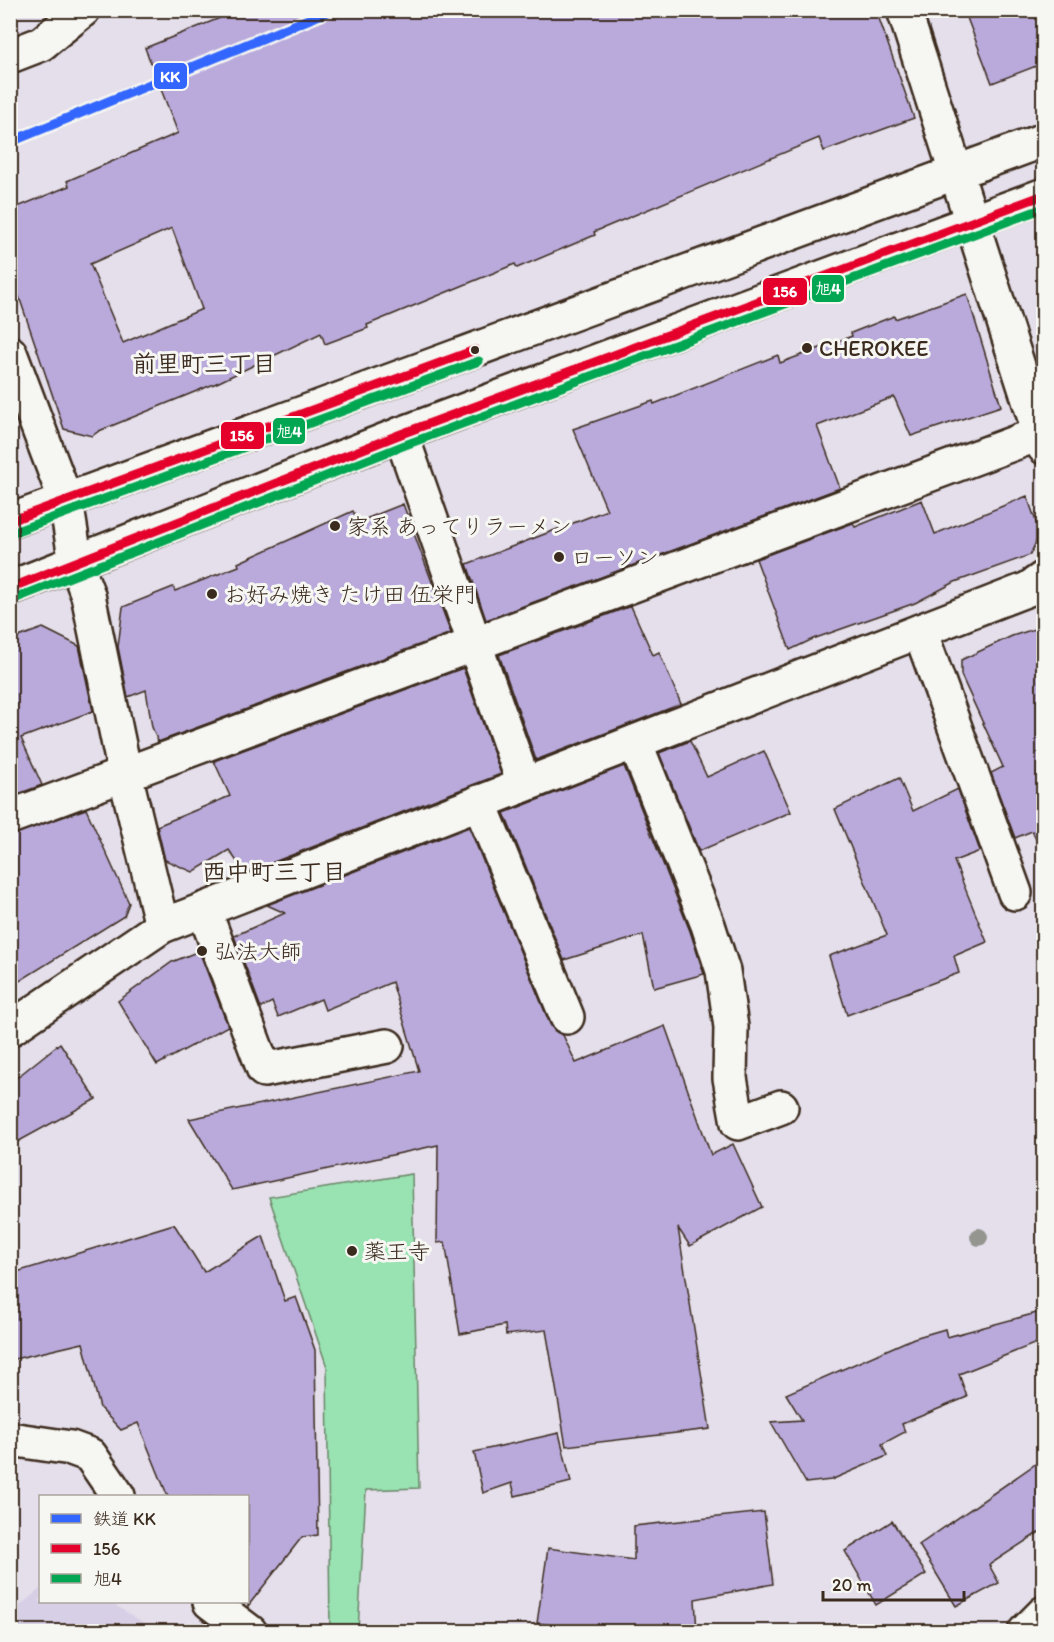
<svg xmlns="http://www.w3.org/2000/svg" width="1054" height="1642" font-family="Itim,'Klee One',sans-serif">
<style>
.built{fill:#d7cfe6}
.green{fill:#99e2b2;stroke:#6a8668;stroke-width:1.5}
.building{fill:#b9aadb;stroke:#3b2a1e;stroke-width:1.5;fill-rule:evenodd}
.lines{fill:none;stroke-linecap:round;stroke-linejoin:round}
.minor-casing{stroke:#3b2a1e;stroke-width:38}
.major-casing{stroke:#3b2a1e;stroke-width:38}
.minor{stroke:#f6f6f2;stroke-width:33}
.major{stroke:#f6f6f2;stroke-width:33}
.bus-1-casing{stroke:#f6f6f2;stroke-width:14}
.bus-2-casing{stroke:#f6f6f2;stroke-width:14}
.bus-1{stroke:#e4002b;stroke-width:9}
.bus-2{stroke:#00a651;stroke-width:9}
.rail-1-casing{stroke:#f6f6f2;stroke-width:15}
.rail-1{stroke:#36f;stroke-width:10}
.tree{fill:#94958f}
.poi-dot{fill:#3b2a1e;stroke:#f6f6f2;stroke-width:2}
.labels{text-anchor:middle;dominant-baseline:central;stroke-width:6;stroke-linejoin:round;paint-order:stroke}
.poi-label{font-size:22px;fill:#3b2a1e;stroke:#f6f6f2;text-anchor:start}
.neighbourhood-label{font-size:24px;font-weight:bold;fill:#3b2a1e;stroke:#f6f6f2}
.line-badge{stroke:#f6f6f2;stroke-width:2}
.badge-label{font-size:16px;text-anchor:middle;font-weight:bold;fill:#fff}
</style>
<rect width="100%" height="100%" fill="#e4dfeb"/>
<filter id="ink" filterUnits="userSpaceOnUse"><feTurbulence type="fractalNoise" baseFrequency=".0167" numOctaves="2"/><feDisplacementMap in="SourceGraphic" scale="12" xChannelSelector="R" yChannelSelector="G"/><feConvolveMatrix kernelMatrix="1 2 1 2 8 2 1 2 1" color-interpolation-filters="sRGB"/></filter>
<g filter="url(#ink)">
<polygon class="built" points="40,1589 40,1602 110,1602 157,1631 11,1631 11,1613"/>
<polygon class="green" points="412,1174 419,1488 366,1490 358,1631 330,1631 327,1367 269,1197"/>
<g class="building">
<path d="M240 10H876L914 118 824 151 819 138 594 232 595 235 517 268 515 264 367 325 368 328 325 344 321 333 219 382 99 431 92 436 64 429 10 270V210L69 186 67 181 178 133 145 48ZM172 228 202 309 123 343 90 264Z"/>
<polygon points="964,10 1044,10 1044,63 992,83"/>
<polygon points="967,294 1001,406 911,436 894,397 817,426 840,488 486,620 467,564 607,510 573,429 653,401 654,404 778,355 780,363 852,336 851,333 894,316 895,319"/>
<polygon points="1027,496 1040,533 1030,555 955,582 915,603 813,639 790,650 756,559 853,523 855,527 922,500 935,534"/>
<polygon points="403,504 451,633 158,742 152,727 146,690 128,697 118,647 123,607 173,587 175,591 239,566 238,563 353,511 358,522"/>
<polygon points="631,606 653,655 659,652 681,704 536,760 499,655"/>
<polygon points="1044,626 1044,856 1032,831 1015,838 991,773 1003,767 961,675 961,660 1012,636"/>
<polygon points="43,628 79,646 93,711 21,738 42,785 10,797 10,640"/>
<polygon points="463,668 501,774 245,873 229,850 193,872 165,860 157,826 230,796 214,761"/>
<polygon points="690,741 707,777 764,751 791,812 699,851 659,753"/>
<polygon points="624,766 690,931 704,974 654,988 643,935 564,960 504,813"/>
<polygon points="899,778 913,811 958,789 980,851 954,861 987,942 954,956 959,973 847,1015 829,956 887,935 835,809"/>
<polygon points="86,809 129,903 124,916 10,987 10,835"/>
<polygon points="469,827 550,1024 555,1031 563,1035 576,1063 665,1026 711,1155 733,1144 762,1207 690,1246 678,1228 710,1429 566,1446 546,1330 506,1335 505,1325 460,1334 445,1242 437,1243 438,1145 232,1190 189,1119 419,1071 392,982 325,1010 321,999 278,1017 272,1002 261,1008 234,936 285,913 267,905"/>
<polygon points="199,951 228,1026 157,1065 118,1001 172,962"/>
<polygon points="60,1043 96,1099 10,1146 10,1083"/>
<polygon points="174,1224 204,1272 263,1236 285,1301 296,1297 315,1350 318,1535 302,1537 248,1606 248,1497 168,1497 138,1423 121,1430 100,1408 83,1343 10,1360 10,1274"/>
<polygon points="1044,1311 1044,1340 959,1374 967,1397 902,1424 905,1432 882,1444 887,1456 831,1480 806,1483 771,1422 802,1420 786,1394 914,1338 945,1329 947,1337"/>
<polygon points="559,1433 571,1482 515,1496 512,1483 483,1493 474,1452"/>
<polygon points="1044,1458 1044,1529 989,1565 999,1583 956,1606 919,1545"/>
<polygon points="764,1512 773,1584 695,1599 697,1632 606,1632 537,1623 548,1548 634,1560 634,1526"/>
<polygon points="892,1521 926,1574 876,1605 845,1551"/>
</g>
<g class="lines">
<defs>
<g id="minor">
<polyline points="904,10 1044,447"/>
<polyline points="10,56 41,44 83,10"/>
<polyline points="10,353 66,501 76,564 88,595 125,774 162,926"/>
<polyline points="401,434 524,784"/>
<polyline points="920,631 1015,893"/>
<polyline points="635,742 708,925 723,971 731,1027 730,1078 738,1123 781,1107"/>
<polyline points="479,802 567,1017"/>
<polyline points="10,817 1044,432"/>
<polyline points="204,910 264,1070 387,1046"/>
<polyline points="10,1029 162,926 1028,589 1044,578"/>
<polyline points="10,1439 71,1448 90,1455 118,1496"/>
<polyline points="210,1602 250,1632"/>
<polyline points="1025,1632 1044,1613"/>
</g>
<g id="major">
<polyline points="10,521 1044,140"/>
<polyline points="10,588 401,434 1044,195"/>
</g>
</defs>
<use href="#minor" class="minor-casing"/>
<use href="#major" class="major-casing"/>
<use href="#minor" class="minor"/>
<use href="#major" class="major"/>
<defs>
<g id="bus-1">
<polyline points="10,521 475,350"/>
<polyline points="10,588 401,434 1044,195"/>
</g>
<g id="bus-2">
<polyline points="14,532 479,361"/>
<polyline points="14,599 405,445 1044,208"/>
</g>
</defs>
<use href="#bus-1" class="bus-1-casing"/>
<use href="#bus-2" class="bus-2-casing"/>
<use href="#bus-1" class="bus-1"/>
<use href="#bus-2" class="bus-2"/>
<defs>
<polyline id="rail-1" points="10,142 331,10"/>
</defs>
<use href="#rail-1" class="rail-1-casing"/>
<use href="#rail-1" class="rail-1"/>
</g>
<circle class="tree" cx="979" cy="1237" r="9"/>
</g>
<g class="poi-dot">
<circle cx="807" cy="348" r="6"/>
<circle cx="475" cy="350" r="5"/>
<circle cx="335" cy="526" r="6"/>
<circle cx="559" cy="557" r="6"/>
<circle cx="212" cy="594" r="6"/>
<circle cx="202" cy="951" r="6"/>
<circle cx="352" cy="1251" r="6"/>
</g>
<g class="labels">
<g class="poi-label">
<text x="819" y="348">CHEROKEE</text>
<text x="347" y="526">家系 あってりラーメン</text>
<text x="571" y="557">ローソン</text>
<text x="224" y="594">お好み焼き たけ田 伍栄門</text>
<text x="214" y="951">弘法大師</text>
<text x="364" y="1251">薬王寺</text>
</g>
<g class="neighbourhood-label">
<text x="204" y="363">前里町三丁目</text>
<text x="274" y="871">西中町三丁目</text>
</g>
</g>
<g class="line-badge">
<rect x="153" y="62" width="35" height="28" rx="6" fill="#36f"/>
<rect x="811" y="274" width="34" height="29" rx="6" fill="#00a651"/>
<rect x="762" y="277" width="46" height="29" rx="6" fill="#e4002b"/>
<rect x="272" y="417" width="34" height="28" rx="6" fill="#00a651"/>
<rect x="220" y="421" width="45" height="29" rx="6" fill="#e4002b"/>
</g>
<g class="badge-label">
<text x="170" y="82">KK</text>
<text x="828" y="294">旭4</text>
<text x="785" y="297">156</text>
<text x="289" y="437">旭4</text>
<text x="242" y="441">156</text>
</g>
<rect width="1054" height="1642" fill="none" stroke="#f6f6f2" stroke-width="36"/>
<rect x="18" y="18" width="1018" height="1606" fill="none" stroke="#3b2a1e" stroke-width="2" filter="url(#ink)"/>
<rect x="39" y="1495" width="210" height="108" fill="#f6f6f2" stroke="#aba49d" stroke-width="1.5"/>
<rect x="51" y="1514" width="30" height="9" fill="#3366ff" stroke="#aba49d" stroke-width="1.5"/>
<text x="93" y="1525" font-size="18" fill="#3b2a1e">鉄道 KK</text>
<rect x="51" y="1544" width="30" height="9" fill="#e4002b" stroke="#aba49d" stroke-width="1.5"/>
<text x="93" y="1555" font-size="18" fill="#3b2a1e">156</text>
<rect x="51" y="1574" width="30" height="9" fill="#00a651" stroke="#aba49d" stroke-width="1.5"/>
<text x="93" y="1585" font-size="18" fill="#3b2a1e">旭4</text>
<path d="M823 1591v9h141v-9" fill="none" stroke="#3b2a1e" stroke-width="3"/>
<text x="832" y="1591" font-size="18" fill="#3b2a1e" stroke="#f6f6f2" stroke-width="4.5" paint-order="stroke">20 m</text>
</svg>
